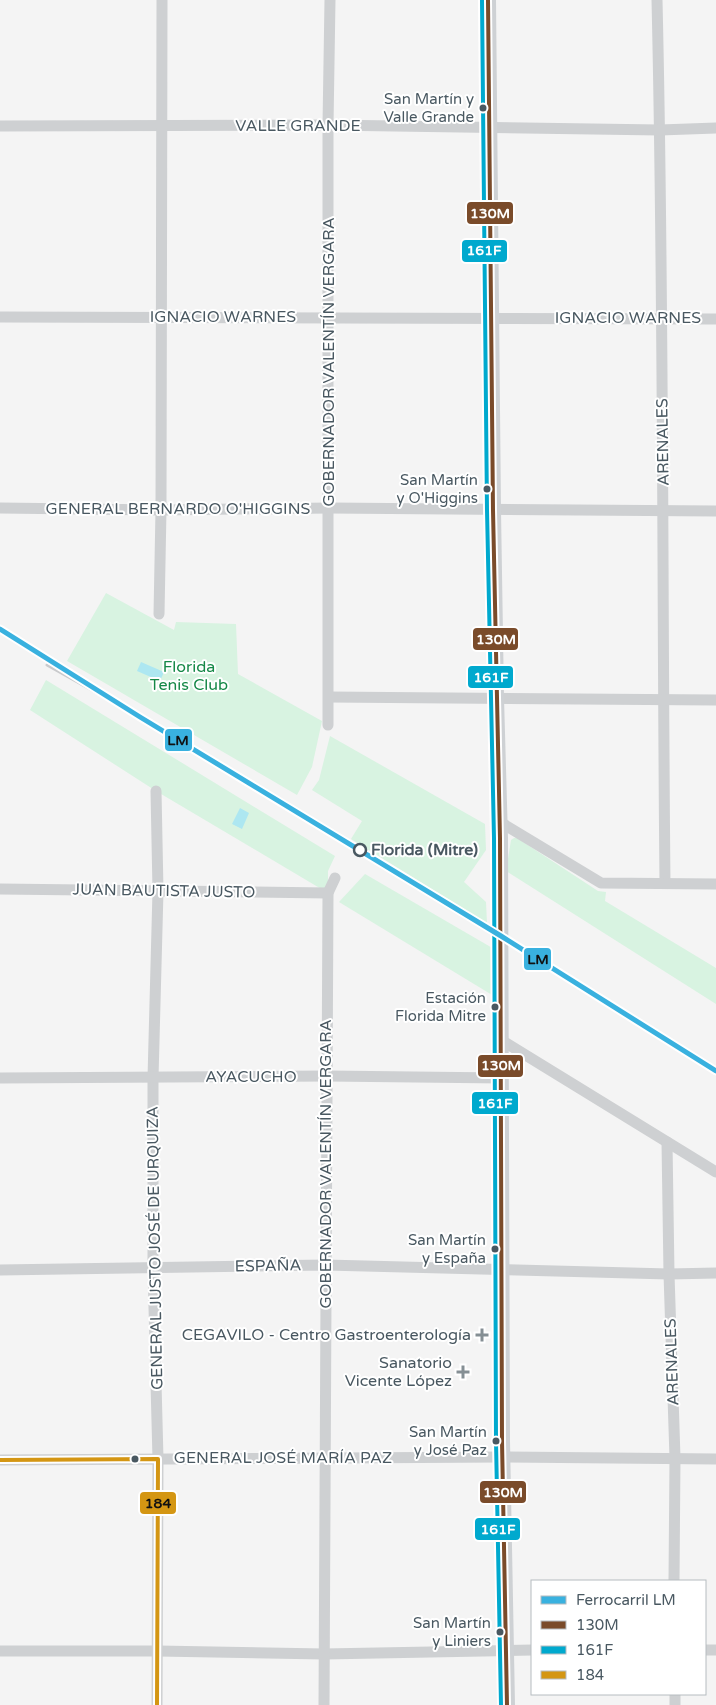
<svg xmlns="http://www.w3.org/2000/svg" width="716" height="1705" font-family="'Varela Round',sans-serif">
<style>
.green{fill:#d8f3e1}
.water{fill:#ade7f1}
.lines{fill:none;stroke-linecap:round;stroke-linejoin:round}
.street{stroke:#ced0d2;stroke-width:11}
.secondary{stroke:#ced1d4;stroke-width:16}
.rail{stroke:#c9cacc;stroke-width:3}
.bus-1-casing{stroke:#fff;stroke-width:8}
.bus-2-casing{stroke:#fff;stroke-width:8}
.bus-3-casing{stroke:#fff;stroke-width:8}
.bus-1{stroke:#7a4b2a;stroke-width:4}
.bus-2{stroke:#00a9ce;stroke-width:4}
.bus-3{stroke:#d49613;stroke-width:4}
.rail-1-casing{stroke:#fff;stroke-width:9}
.rail-1{stroke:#39b1df;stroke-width:5}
.bus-dot{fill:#495861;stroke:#fff;stroke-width:2}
.stop-dot{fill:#fff;stroke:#495861;stroke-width:2.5}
.poi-dot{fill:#858f94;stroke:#fff;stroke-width:2}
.labels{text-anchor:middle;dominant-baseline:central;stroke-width:4;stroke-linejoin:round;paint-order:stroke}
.bus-label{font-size:15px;fill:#495861;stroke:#fff;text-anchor:end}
.street-label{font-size:16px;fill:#495861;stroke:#fff}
.park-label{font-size:16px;fill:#158847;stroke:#fff}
.stop-label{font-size:16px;font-weight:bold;fill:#495861;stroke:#fff;text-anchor:start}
.poi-label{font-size:16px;fill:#495861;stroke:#fff;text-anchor:end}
.line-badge{stroke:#fff;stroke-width:2}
.badge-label{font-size:14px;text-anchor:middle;font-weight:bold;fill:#fff}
.pale-badge-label{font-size:14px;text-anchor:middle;font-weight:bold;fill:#111}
</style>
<rect width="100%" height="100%" fill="#f4f4f4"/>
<g class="green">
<polygon points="106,593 174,630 176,622 236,624 238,674 322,721 312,767 297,795 67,661"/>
<polygon points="46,680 335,856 328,871 328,893 156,791 30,710"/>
<polygon points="330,736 485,824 486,850 464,882 486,902 487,923 351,839 362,821 312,790 319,780"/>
<polygon points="514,838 517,838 598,891 606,892 605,901 716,968 716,1004 506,871 511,840"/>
<polygon points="365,874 501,953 502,1001 339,902"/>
</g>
<g class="water">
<polygon points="141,662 164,672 160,681 137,671"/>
<polygon points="240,808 249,813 242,829 232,824"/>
</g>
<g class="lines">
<g class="street">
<path d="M657 0C664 294 662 589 665 883"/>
<polyline points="0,126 328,125 660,130 716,128"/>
<polyline points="0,317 716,319"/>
<polyline points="0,508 161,510 329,508 716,511"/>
<polyline points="159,614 161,510 162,0"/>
<polyline points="329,697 716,700"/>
<polyline points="328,725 328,125 330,0"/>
<polyline points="156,791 158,891 153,1078 153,1269 158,1459 157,1705"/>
<polyline points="500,822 601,883 716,884"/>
<polyline points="0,889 328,893"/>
<polyline points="501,1040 716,1172"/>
<polyline points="0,1078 327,1076 502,1078"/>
<polyline points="667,1142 669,1274 675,1458 674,1581"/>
<polyline points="0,1270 326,1265 669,1274 716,1273"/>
<polyline points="0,1460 502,1457 716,1459"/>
<polyline points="705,1650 716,1650"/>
<polyline points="0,1651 158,1651 324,1654 532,1650"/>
<polyline points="675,1694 675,1705"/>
<polyline points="324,1705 328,893 335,878"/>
</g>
<polyline class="secondary" points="488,0 493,510 496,698 500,838 502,1441 507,1705"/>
<polyline class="rail" points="47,665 140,717"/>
<defs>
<polyline id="bus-1" points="488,0 493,510 500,838 502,1441 507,1705"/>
<polyline id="bus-2" points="482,0 487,510 494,838 496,1441 501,1705"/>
<polyline id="bus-3" points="0,1460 158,1459 157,1705"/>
</defs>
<use href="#bus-1" class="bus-1-casing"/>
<use href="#bus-2" class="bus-2-casing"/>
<use href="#bus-3" class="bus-3-casing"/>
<use href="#bus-1" class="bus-1"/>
<use href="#bus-2" class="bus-2"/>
<use href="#bus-3" class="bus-3"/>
<defs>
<polyline id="rail-1" points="0,629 140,717 501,936 716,1071"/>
</defs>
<use href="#rail-1" class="rail-1-casing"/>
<use href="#rail-1" class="rail-1"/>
</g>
<g class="bus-dot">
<circle cx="483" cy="108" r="4.5"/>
<circle cx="487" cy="489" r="4.5"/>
<circle cx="495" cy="1007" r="4.5"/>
<circle cx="495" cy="1249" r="4.5"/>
<circle cx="496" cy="1441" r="4.5"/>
<circle cx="135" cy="1459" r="4.5"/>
<circle cx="500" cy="1632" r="4.5"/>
</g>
<circle class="stop-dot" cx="360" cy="850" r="6"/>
<g class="poi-dot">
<path d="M479.5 1327.5h5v5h5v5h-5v5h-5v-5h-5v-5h5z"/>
<path d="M460.5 1364.5h5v5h5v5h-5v5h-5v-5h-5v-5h5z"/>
</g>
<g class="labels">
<g class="bus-label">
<text x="474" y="99">San Martín y<tspan x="474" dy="18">Valle Grande</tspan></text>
<text x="478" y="480">San Martín<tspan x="478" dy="18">y O'Higgins</tspan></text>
<text x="486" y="998">Estación<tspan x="486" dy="18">Florida Mitre</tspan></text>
<text x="486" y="1240">San Martín<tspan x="486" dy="18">y España</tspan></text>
<text x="487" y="1432">San Martín<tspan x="487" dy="18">y José Paz</tspan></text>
<text x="491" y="1623">San Martín<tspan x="491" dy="18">y Liniers</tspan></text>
</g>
<g class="street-label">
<text x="298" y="126">VALLE GRANDE</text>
<text x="223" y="317">IGNACIO WARNES</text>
<text x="628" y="318">IGNACIO WARNES</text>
<text transform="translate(329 362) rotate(-90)">GOBERNADOR VALENTÍN VERGARA</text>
<text transform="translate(663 442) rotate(-91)">ARENALES</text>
<text x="178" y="509">GENERAL BERNARDO O'HIGGINS</text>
<text transform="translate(164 891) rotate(1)">JUAN BAUTISTA JUSTO</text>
<text x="251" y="1077">AYACUCHO</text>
<text transform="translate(326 1164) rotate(-90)">GOBERNADOR VALENTÍN VERGARA</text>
<text transform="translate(155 1248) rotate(-91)">GENERAL JUSTO JOSÉ DE URQUIZA</text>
<text transform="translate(268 1266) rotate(-1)">ESPAÑA</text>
<text transform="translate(672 1362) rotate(-92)">ARENALES</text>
<text x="283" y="1458">GENERAL JOSÉ MARÍA PAZ</text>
</g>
<g class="park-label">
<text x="189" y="667">Florida<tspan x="189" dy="18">Tenis Club</tspan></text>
</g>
<g class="stop-label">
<text x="371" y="850">Florida (Mitre)</text>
</g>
<g class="poi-label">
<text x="471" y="1335">CEGAVILO - Centro Gastroenterología</text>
<text x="452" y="1363">Sanatorio<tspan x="452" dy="18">Vicente López</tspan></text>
</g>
</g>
<g class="line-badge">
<rect x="466" y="201" width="48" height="24" rx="5" fill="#7a4b2a"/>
<rect x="461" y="239" width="47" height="24" rx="5" fill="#00a9ce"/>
<rect x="472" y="627" width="47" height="24" rx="5" fill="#7a4b2a"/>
<rect x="467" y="665" width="47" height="24" rx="5" fill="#00a9ce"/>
<rect x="164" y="728" width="29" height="24" rx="5" fill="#39b1df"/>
<rect x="523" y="947" width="29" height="24" rx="5" fill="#39b1df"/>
<rect x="477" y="1054" width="47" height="24" rx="5" fill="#7a4b2a"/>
<rect x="471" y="1091" width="48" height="24" rx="5" fill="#00a9ce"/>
<rect x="479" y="1480" width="48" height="24" rx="5" fill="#7a4b2a"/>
<rect x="139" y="1491" width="38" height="24" rx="5" fill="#d49613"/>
<rect x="474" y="1517" width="47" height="24" rx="5" fill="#00a9ce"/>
</g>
<g class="badge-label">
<text x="490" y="218">130M</text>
<text x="484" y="255">161F</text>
<text x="496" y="644">130M</text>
<text x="491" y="682">161F</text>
<text x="501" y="1070">130M</text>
<text x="495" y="1108">161F</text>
<text x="503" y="1497">130M</text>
<text x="498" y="1534">161F</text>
</g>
<g class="pale-badge-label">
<text x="178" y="745">LM</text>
<text x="538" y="964">LM</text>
<text x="158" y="1508">184</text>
</g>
<rect x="531" y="1580" width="175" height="115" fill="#ffffff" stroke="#b6bcc0"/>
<rect x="541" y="1596" width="25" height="8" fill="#39b1df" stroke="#b6bcc0"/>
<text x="576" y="1605" font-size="15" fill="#495861">Ferrocarril LM</text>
<rect x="541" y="1621" width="25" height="8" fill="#7a4b2a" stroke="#b6bcc0"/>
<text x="576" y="1630" font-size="15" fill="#495861">130M</text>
<rect x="541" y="1646" width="25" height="8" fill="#00a9ce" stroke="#b6bcc0"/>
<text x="576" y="1655" font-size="15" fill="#495861">161F</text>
<rect x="541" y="1671" width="25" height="8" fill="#d49613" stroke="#b6bcc0"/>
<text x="576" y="1680" font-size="15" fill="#495861">184</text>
</svg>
